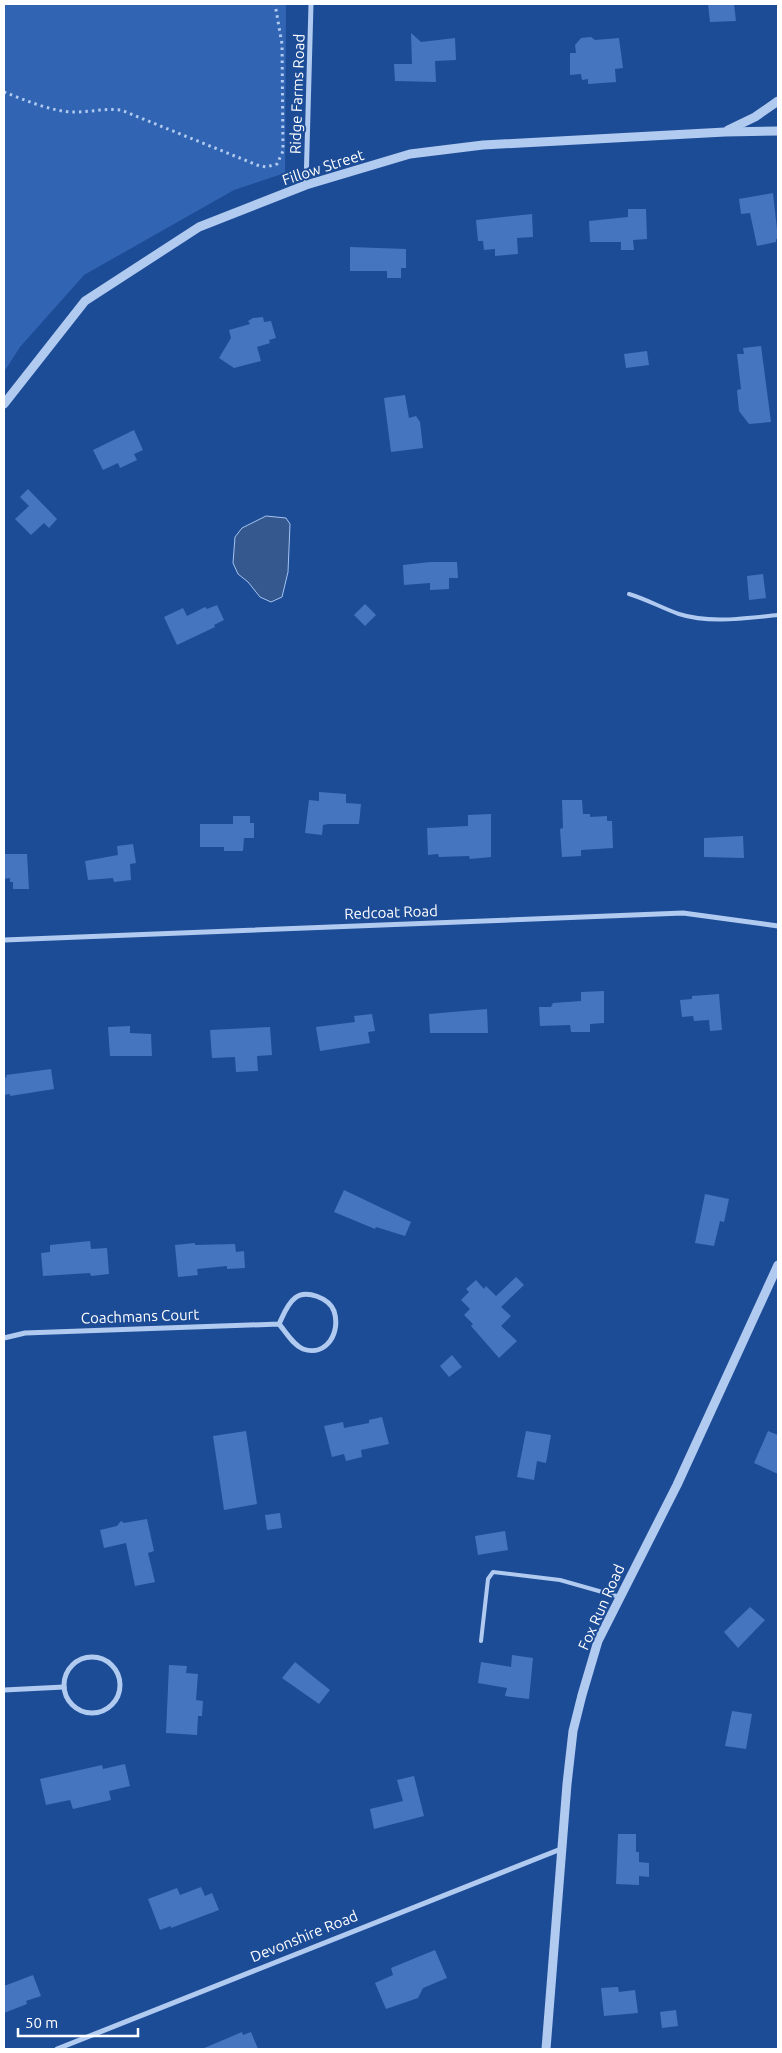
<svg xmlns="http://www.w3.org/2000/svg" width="782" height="2053" font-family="Ubuntu,sans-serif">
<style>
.green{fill:#3165b4}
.water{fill:#35588f;stroke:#a4c4f1}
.building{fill:#4575be}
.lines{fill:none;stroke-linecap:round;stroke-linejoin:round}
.path{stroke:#b1caf0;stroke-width:3;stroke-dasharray:2.5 4;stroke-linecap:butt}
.service{stroke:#b1caf0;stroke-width:4}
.minor{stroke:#b1caf0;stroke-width:5}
.tertiary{stroke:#b1caf0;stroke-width:9}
.labels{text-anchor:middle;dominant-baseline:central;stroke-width:4;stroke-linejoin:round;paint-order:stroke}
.street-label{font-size:15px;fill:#fff;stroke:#1d4c97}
</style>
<rect width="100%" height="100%" fill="#1d4c97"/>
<polygon class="green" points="4,4 286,4 285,173 234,190 84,275 20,347 4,372"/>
<polygon class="water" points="266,516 286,518 290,524 288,572 282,597 271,602 260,597 248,582 238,574 233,563 235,537 242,528"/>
<g class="building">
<polygon points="708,4 734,4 736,21 710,22"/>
<polygon points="411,33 421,42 455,38 456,60 435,61 436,82 395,81 394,64 412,64"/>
<polygon points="591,37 595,40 619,38 623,68 615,69 616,82 588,84 588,79 582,80 581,74 570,75 570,53 576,53 575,45 581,38"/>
<polygon points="773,193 778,239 776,239 776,242 757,246 750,213 741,214 739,199"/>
<polygon points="628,209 646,209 647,239 633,240 634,250 621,250 621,242 590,242 589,221 628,217"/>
<polygon points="532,214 533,237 517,238 518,254 495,256 495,249 484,250 483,241 478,241 476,220"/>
<polygon points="350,247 406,249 406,268 401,268 401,278 387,278 387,271 350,271"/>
<polygon points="263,317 264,322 271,321 276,338 269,340 270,343 257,347 261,361 234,368 219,358 231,338 229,330 250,324 248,321 253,318"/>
<polygon points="761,346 771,422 749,424 739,411 737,390 741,389 737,354 744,354 743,348"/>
<polygon points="647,351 649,365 626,368 624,354"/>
<polygon points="405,395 409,418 416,416 420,422 423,448 391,452 384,398"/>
<polygon points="134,430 143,450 134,454 137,460 120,468 118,463 103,470 93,450"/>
<polygon points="28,489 57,519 49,528 44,523 31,535 15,519 29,506 20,497"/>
<polygon points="430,562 457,562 458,578 449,578 449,589 430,590 430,583 404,585 403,565"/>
<polygon points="763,574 766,598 749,600 747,576"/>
<polygon points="365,604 376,615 365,626 354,615"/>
<polygon points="217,605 224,620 214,625 215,627 177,645 164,617 183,608 187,616 205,607 207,609"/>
<polygon points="319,792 346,794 346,803 361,804 359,824 328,824 323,825 322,835 305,833 309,800 319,801"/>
<polygon points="562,800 582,800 583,814 590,814 590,817 607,816 607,821 612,821 613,848 581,850 581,856 562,857 560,829 563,828"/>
<polygon points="491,814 491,857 470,859 469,856 439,857 438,854 428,855 427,828 468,826 468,815"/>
<polygon points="233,816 250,816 250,823 254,823 254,838 244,838 243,851 224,851 224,847 200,847 200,824 233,824"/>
<polygon points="743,836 744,858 704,857 704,838"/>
<polygon points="133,844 136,863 130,864 131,880 114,882 113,878 88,880 85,861 118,855 117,846"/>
<polygon points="4,854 27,854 29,889 13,889 13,882 10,882 10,878 4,879"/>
<polygon points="604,991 604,1023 590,1024 590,1032 571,1032 570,1025 540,1026 539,1007 551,1007 553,1003 581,1001 581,992"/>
<polygon points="719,994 722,1030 710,1031 709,1020 694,1021 693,1016 682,1017 680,1000 692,999 692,996"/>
<polygon points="487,1009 488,1033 430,1033 429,1014"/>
<polygon points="372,1014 375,1031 368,1032 370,1043 320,1051 316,1027 355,1022 354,1016"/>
<polygon points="130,1026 130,1033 151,1034 152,1056 110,1056 108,1027"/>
<polygon points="270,1027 272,1055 257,1056 258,1071 236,1072 235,1057 212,1058 210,1030"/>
<polygon points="51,1069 54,1089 10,1096 10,1094 4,1095 4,1078 7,1077 6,1075"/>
<polygon points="344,1190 411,1222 405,1236 376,1227 375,1229 334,1212"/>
<polygon points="705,1194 729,1199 724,1222 720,1221 714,1246 695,1243"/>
<polygon points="90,1241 91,1249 107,1248 109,1274 91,1276 90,1273 43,1276 41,1253 50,1252 50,1245"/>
<polygon points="195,1243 195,1245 235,1244 236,1252 244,1251 245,1268 227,1269 227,1266 197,1269 198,1275 178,1277 175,1245"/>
<polygon points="516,1277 524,1285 501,1307 511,1316 501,1326 517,1341 499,1358 471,1326 473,1324 464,1315 470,1309 461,1300 469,1292 466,1289 476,1280 484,1289 486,1286 496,1296"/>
<polygon points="452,1355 462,1367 449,1377 440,1366"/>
<polygon points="382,1417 389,1444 361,1450 362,1457 346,1461 344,1454 332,1457 324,1426 343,1422 344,1428 369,1423 369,1420"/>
<polygon points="246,1431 257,1504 224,1510 213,1436"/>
<polygon points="526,1431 551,1435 546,1463 537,1461 534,1480 517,1477"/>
<polygon points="768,1431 778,1435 778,1474 754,1463"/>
<polygon points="280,1513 282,1528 267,1530 265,1515"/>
<polygon points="147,1519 154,1551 148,1553 155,1582 135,1586 126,1543 104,1548 100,1530 117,1526 121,1521 124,1523"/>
<polygon points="505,1531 508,1550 478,1555 475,1536"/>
<polygon points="750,1607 765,1620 738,1648 724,1632"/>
<polygon points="512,1655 533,1658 529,1699 505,1696 507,1688 478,1683 481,1662 511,1667"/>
<polygon points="295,1662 330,1690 319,1704 282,1678"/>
<polygon points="169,1665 187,1666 186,1673 198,1674 196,1700 203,1701 202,1716 198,1716 197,1735 166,1733"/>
<polygon points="732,1711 752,1714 746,1749 725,1746"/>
<polygon points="125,1764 130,1786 109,1791 111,1800 73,1809 70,1800 46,1805 40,1779 102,1765 103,1769"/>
<polygon points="414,1776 424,1816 374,1829 370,1809 403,1801 397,1780"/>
<polygon points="618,1834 636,1834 636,1852 639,1852 639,1862 649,1863 649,1877 639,1876 639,1885 616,1884"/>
<polygon points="201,1887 205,1896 212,1893 219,1910 171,1928 171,1926 160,1930 148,1899 177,1888 180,1895"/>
<polygon points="435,1950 447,1978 423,1988 418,1998 386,2009 375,1983 393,1975 391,1968"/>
<polygon points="33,1975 41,1996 26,2001 27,2004 4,2013 4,1986"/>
<polygon points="618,1987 619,1992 635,1990 638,2013 604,2016 601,1988"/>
<polygon points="676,2010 678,2026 662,2028 660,2012"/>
<polygon points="242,2032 243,2035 251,2032 258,2049 202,2049"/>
</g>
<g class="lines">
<path class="path" d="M4 92C25 100 52 112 75 112 91 112 105 108 121 110L257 165 266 167 277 164 283 151 282 44 275 4"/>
<g class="service">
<path d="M629 594C646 599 662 608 679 614 710 624 746 618 778 615"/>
<polyline points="481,1641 488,1579 493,1572 560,1580 620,1597"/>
</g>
<g class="minor">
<polyline points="306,185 311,4"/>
<polyline points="4,940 683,913 778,926"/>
<path d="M4 1338 25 1333 279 1324C286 1332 293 1345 303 1349 327 1357 341 1332 334 1311 329 1298 306 1289 295 1298 287 1304 283 1316 279 1324"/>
<circle cx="92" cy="1685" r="28"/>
<polyline points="4,1690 64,1687"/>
<polyline points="57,2049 561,1849"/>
</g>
<g class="tertiary">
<polyline points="728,130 755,117 778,101"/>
<polyline points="4,404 85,301 199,227 306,185 410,154 483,145 725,132 778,131"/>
<polyline points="546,2049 567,1784 573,1731 582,1695 598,1641 677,1485 778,1265"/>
</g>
</g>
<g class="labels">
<g class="street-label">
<text transform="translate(297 94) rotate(-88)">Ridge Farms Road</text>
<text transform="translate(323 167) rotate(-18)">Fillow Street</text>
<text transform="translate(391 912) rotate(-2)">Redcoat Road</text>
<text transform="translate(140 1316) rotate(-2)">Coachmans Court</text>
<text transform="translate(601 1607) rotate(-66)">Fox Run Road</text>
<text transform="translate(304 1936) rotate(-22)">Devonshire Road</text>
</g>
</g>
<rect width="782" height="2053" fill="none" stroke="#ffffff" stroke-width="10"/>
<path d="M18 2028v8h120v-8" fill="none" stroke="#ffffff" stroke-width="2.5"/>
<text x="25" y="2028" font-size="15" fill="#ffffff" stroke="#1d4c97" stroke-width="4" paint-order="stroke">50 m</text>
</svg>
